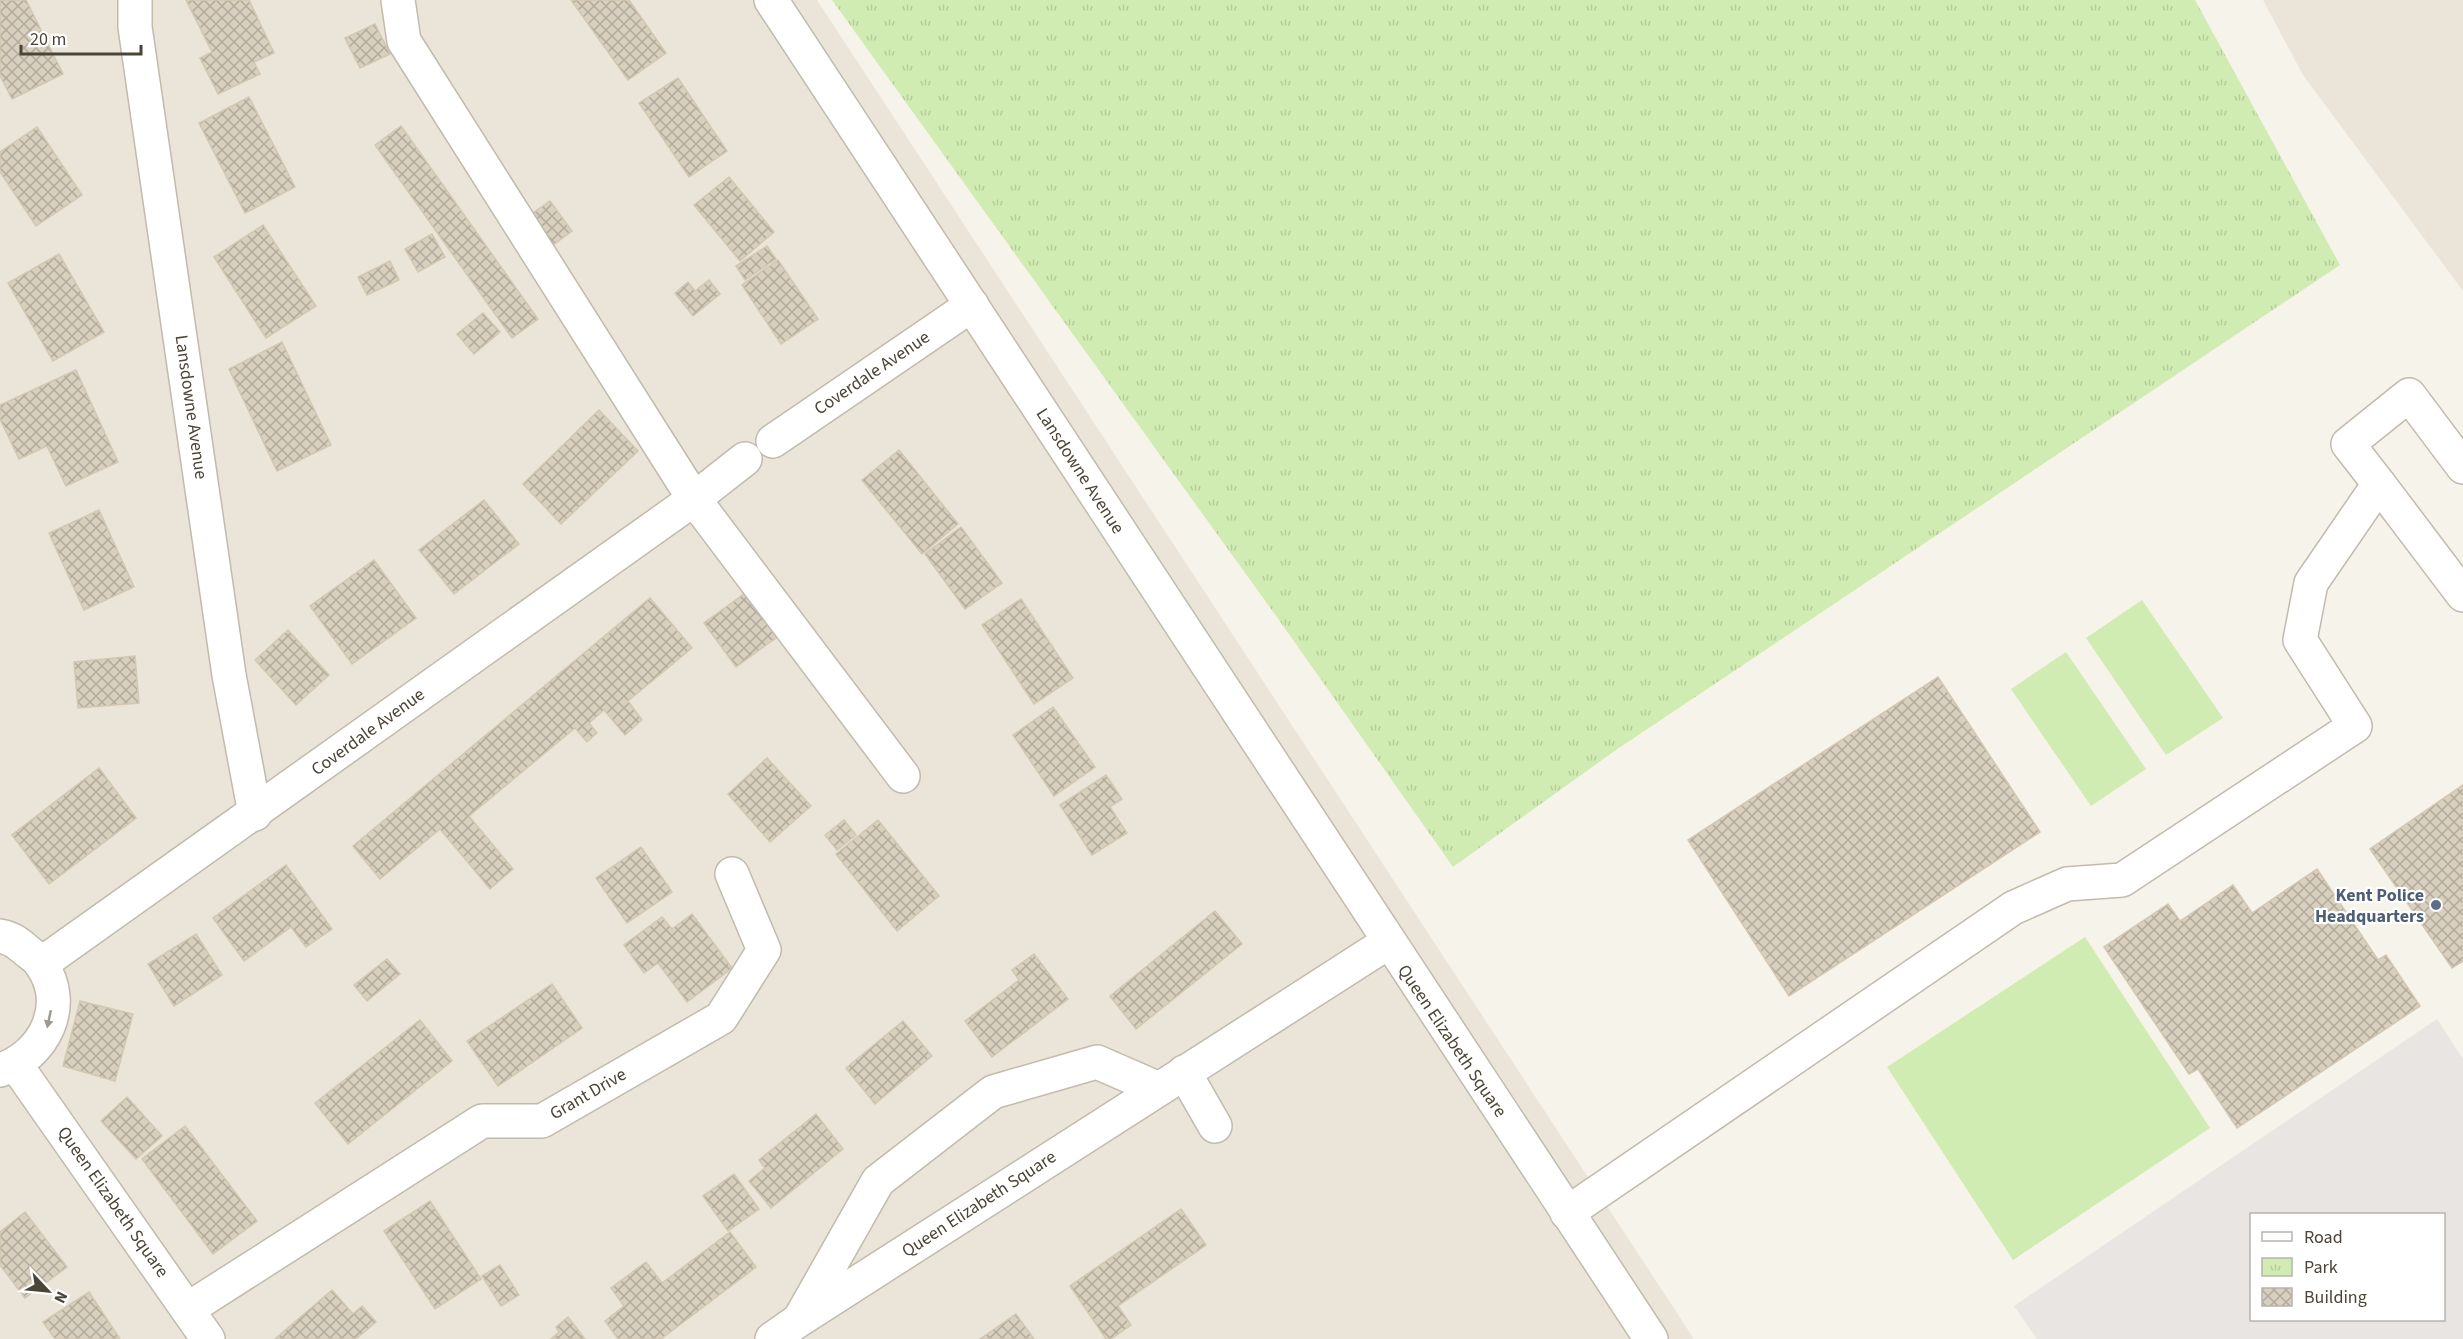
<svg xmlns="http://www.w3.org/2000/svg" width="2463" height="1339" font-family="'Source Sans 3',sans-serif">
<style>
.residential{fill:#eae5d8}
.green{fill:#d1ecb2}
.park{fill:url(#park-tufts)}
.parking{fill:#e8e5e2;fill-rule:evenodd}
.building{fill:url(#building-cross-hatch);stroke:#d4c7b2;stroke-width:1.5}
.lines{fill:none;stroke-linecap:round;stroke-linejoin:round}
.minor-casing{stroke:#c2bbac;stroke-width:36}
.minor{stroke:#fff;stroke-width:33}
.oneway{fill:#9c9892}
.service-dot{fill:#5c6f8a;stroke:#fff;stroke-width:2}
.labels{text-anchor:middle;dominant-baseline:central;stroke-width:4.5;stroke-linejoin:round;paint-order:stroke}
.street-label{font-size:18px;fill:#4b4438;stroke:#fff}
.service-label{font-size:18px;font-weight:bold;fill:#4e5e75;stroke:#fff;text-anchor:end}
</style>
<defs>
<pattern id="park-tufts" width="24" height="20" patternUnits="userSpaceOnUse" patternTransform="scale(1.5)"><rect width="24" height="20" fill="#d1ecb2"/><path d="M3 7l-1-3M5 7V3M7 7l1-3M15 17l-1-3M17 17v-4M19 17l1-3" fill="none" stroke="#b5cc9a"/></pattern>
<pattern id="building-cross-hatch" width="8" height="8" patternUnits="userSpaceOnUse" patternTransform="scale(1.5)"><rect width="8" height="8" fill="#d8cfbf"/><path d="M0 0l8 8M0 8l8-8" fill="none" stroke="#b1aa9c"/></pattern>
</defs>
<rect width="100%" height="100%" fill="#f6f3eb"/>
<g class="residential">
<polygon points="0,0 817,0 1694,1339 0,1339"/>
<polygon points="2263,0 2463,0 2463,291 2303,75"/>
</g>
<g class="green">
<polygon points="2142,600 2223,718 2166,755 2086,638"/>
<polygon points="2066,652 2146,769 2091,806 2011,689"/>
<polygon points="2085,937 2210,1128 2013,1260 1887,1067"/>
</g>
<polygon class="park" points="832,0 2195,0 2340,265 1616,750 1453,867 1279,620"/>
<path class="parking" d="M2437 1019 2463 1059V1339H2037L2014 1306ZM2252 1214H2444V1320H2252Z"/>
<g class="building">
<polygon points="0,0 26,0 63,74 12,99 0,76"/>
<polygon points="186,0 249,0 274,53 254,62 260,74 218,94 200,58 212,52"/>
<polygon points="571,0 629,0 666,53 628,80"/>
<polygon points="375,24 390,54 360,68 345,38"/>
<polygon points="678,78 727,151 689,177 639,103"/>
<polygon points="249,97 295,187 245,213 199,123"/>
<polygon points="401,126 538,319 512,338 375,145"/>
<polygon points="37,127 82,195 36,226 0,172 0,152"/>
<polygon points="729,177 774,232 740,261 694,205"/>
<polygon points="550,201 572,231 553,245 530,215"/>
<polygon points="263,225 316,306 266,338 214,257"/>
<polygon points="432,234 445,257 418,272 405,249"/>
<polygon points="767,246 776,259 745,280 736,266"/>
<polygon points="59,254 104,332 53,361 8,283"/>
<polygon points="778,260 818,319 781,344 742,285"/>
<polygon points="390,261 399,280 367,295 358,277"/>
<polygon points="709,280 720,294 693,316 675,293 688,282 695,291"/>
<polygon points="483,313 500,332 474,354 457,334"/>
<polygon points="282,342 331,445 277,471 229,369"/>
<polygon points="76,370 118,462 66,486 47,446 19,459 0,419 0,405"/>
<polygon points="599,410 638,451 561,524 523,484"/>
<polygon points="899,450 958,524 922,554 862,480"/>
<polygon points="484,500 519,544 454,594 419,550"/>
<polygon points="99,510 134,587 84,610 49,533"/>
<polygon points="961,527 1002,583 965,609 925,554"/>
<polygon points="374,560 416,618 352,664 310,606"/>
<polygon points="748,591 780,635 736,667 704,623"/>
<polygon points="650,598 692,648 628,701 642,720 625,735 604,710 589,723 597,733 587,742 575,728 469,816 513,869 490,889 440,829 380,879 353,846"/>
<polygon points="1021,599 1073,678 1034,704 982,625"/>
<polygon points="288,630 329,675 296,705 255,660"/>
<polygon points="135,656 139,703 78,708 74,662"/>
<polygon points="1938,677 2040,832 1789,996 1688,840"/>
<polygon points="1053,707 1095,767 1054,796 1013,735"/>
<polygon points="767,758 811,806 770,842 728,794"/>
<polygon points="99,768 136,818 49,884 12,835"/>
<polygon points="1106,775 1122,799 1110,807 1127,833 1092,855 1060,805"/>
<polygon points="2463,785 2463,961 2452,968 2370,849"/>
<polygon points="844,820 856,835 837,850 825,835"/>
<polygon points="878,820 939,896 897,931 836,854"/>
<polygon points="641,847 672,892 627,923 596,878"/>
<polygon points="286,865 332,929 306,947 291,927 244,961 213,918"/>
<polygon points="2317,869 2378,960 2386,955 2420,1006 2237,1128 2198,1069 2189,1074 2104,947 2168,904 2180,921 2233,885 2252,913"/>
<polygon points="1215,911 1242,944 1136,1029 1110,996"/>
<polygon points="692,914 732,968 687,1002 658,963 644,973 624,945 662,917 672,929"/>
<polygon points="196,934 222,975 174,1006 148,964"/>
<polygon points="1034,954 1068,999 992,1057 965,1021 1019,980 1012,970"/>
<polygon points="387,959 400,974 367,1001 354,985"/>
<polygon points="552,984 582,1028 498,1086 467,1041"/>
<polygon points="80,1001 133,1014 115,1081 63,1066"/>
<polygon points="420,1020 452,1061 348,1144 315,1103"/>
<polygon points="903,1021 932,1056 875,1104 846,1068"/>
<polygon points="127,1097 162,1136 136,1159 101,1121"/>
<polygon points="816,1114 843,1149 771,1208 749,1181 765,1168 759,1160"/>
<polygon points="185,1126 257,1221 213,1254 142,1159"/>
<polygon points="734,1174 759,1209 728,1231 703,1196"/>
<polygon points="430,1201 481,1279 435,1309 384,1231"/>
<polygon points="1181,1209 1206,1245 1118,1306 1131,1325 1111,1339 1106,1339 1070,1286"/>
<polygon points="25,1212 67,1267 25,1298 0,1265 0,1232"/>
<polygon points="730,1232 756,1267 661,1339 618,1339 605,1321 624,1306 611,1288 646,1262 662,1283"/>
<polygon points="500,1265 519,1295 501,1306 482,1276"/>
<polygon points="332,1290 353,1314 362,1306 376,1322 356,1339 275,1339"/>
<polygon points="89,1292 120,1339 55,1339 43,1322"/>
<polygon points="1016,1314 1034,1339 980,1339"/>
<polygon points="568,1317 585,1339 551,1339 559,1332 556,1327"/>
</g>
<g class="lines">
<defs>
<g id="minor">
<polyline points="135,0 135,27 229,675 255,814"/>
<polyline points="398,0 404,41 694,499 903,776"/>
<path d="M771 0C1066 445 1355 895 1651 1339"/>
<polyline points="773,441 972,305"/>
<polyline points="2379,484 2348,444 2409,395 2463,467"/>
<path d="M0 936C12 938 19 944 27 951 32 955 38 959 41 964 70 1005 44 1056 0 1070"/>
<polyline points="41,964 694,499 745,459"/>
<polyline points="16,1065 208,1339"/>
<polyline points="1184,1072 1215,1126"/>
<polyline points="1567,1213 2013,908 2067,884 2122,880 2355,726 2300,640 2311,583 2379,484 2463,595"/>
<polyline points="188,1309 482,1121 542,1121 721,1018 764,950 732,874"/>
<polyline points="802,1315 878,1181 993,1092 1097,1062 1159,1089"/>
<polyline points="772,1339 799,1320 1387,943"/>
</g>
</defs>
<use href="#minor" class="minor-casing"/>
<use href="#minor" class="minor"/>
</g>
<defs><path id="oneway-solid" d="M-6-.8H1V-3.2L6.5 0L1 3.2V.8H-6Z" transform="scale(1.5)"/></defs>
<use class="oneway" href="#oneway-solid" transform="translate(49 1019) rotate(102)"/>
<circle class="service-dot" cx="2436" cy="905" r="6"/>
<g class="labels">
<g class="street-label">
<text transform="translate(872 373) rotate(-34)">Coverdale Avenue</text>
<text transform="translate(191 407) rotate(82)">Lansdowne Avenue</text>
<text transform="translate(1080 471) rotate(57)">Lansdowne Avenue</text>
<text transform="translate(368 732) rotate(-36)">Coverdale Avenue</text>
<text transform="translate(1452 1041) rotate(56)">Queen Elizabeth Square</text>
<text transform="translate(588 1094) rotate(-30)">Grant Drive</text>
<text transform="translate(113 1202) rotate(55)">Queen Elizabeth Square</text>
<text transform="translate(979 1204) rotate(-33)">Queen Elizabeth Square</text>
</g>
<g class="service-label">
<text x="2424" y="895">Kent Police<tspan x="2424" dy="21">Headquarters</tspan></text>
</g>
</g>
<rect x="2250" y="1213" width="195" height="108" fill="#ffffff" stroke="#b7b4af" stroke-width="1.5"/>
<rect x="2262" y="1232" width="30" height="9" fill="#ffffff" stroke="#b7b4af" stroke-width="1.5"/>
<text x="2304" y="1243" font-size="18" fill="#4b4438">Road</text>
<rect x="2262" y="1258" width="30" height="18" fill="url(#park-tufts)" stroke="#b7b4af" stroke-width="1.5"/>
<text x="2304" y="1273" font-size="18" fill="#4b4438">Park</text>
<rect x="2262" y="1288" width="30" height="18" fill="url(#building-cross-hatch)" stroke="#b7b4af" stroke-width="1.5"/>
<text x="2304" y="1303" font-size="18" fill="#4b4438">Building</text>
<g transform="translate(48 1291) rotate(116)" stroke="#ffffff" stroke-width="4.5" paint-order="stroke">
<path d="M0-4.5L10 22L0 15L-10 22Z" fill="#4b4438"/>
<text y="-9" font-size="16" font-weight="bold" text-anchor="middle" fill="#4b4438">N</text>
</g>
<path d="M21 45v9h120v-9" fill="none" stroke="#4b4438" stroke-width="3"/>
<text x="30" y="45" font-size="18" fill="#4b4438" stroke="#ffffff" stroke-width="4.5" paint-order="stroke">20 m</text>
</svg>
